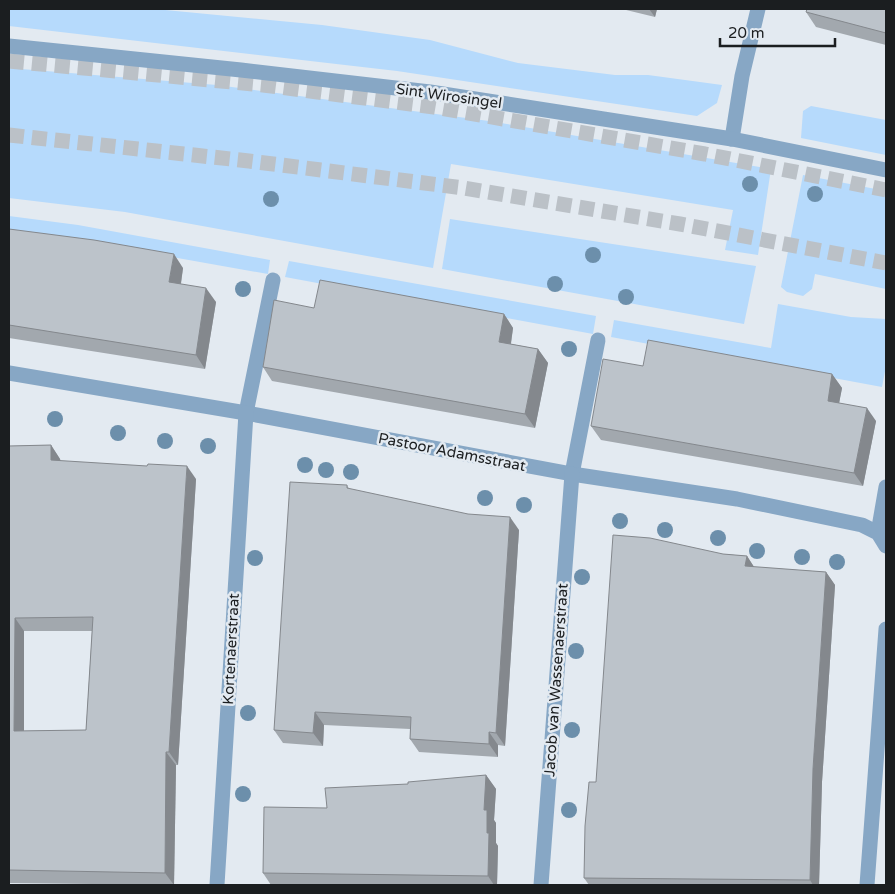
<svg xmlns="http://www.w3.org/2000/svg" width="895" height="894" font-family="'Varela Round',sans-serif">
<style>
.green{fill:#b6dafc}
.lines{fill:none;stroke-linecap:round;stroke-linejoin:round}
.motorway-tunnel{stroke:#bbc1c7;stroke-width:15;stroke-dasharray:15 8;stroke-linecap:butt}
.service{stroke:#87a7c5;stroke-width:15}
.minor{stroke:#87a7c5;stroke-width:15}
.tertiary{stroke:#87a7c5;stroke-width:15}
.tree{fill:#6c8fab}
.wall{fill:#a2a8ae;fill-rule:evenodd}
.shaded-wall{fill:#84888d}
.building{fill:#bcc3ca;stroke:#84888d;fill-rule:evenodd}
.labels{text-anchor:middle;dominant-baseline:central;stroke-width:5;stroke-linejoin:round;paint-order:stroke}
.street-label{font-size:15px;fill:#1b1e20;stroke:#e3eaf1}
</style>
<rect width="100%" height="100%" fill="#e3eaf1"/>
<g class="green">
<polygon points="9,9 155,9 322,25 430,40 518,63 615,75 648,75 722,85 717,103 697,116 397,71 9,26"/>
<polygon points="9,68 217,85 489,121 771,169 758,255 725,250 733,210 451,164 433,268 125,212 9,198"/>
<polygon points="811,106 886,120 886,155 801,138 803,111"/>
<polygon points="803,175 886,191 886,289 815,274 812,289 803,296 787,292 781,287"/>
<polygon points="9,216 78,225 270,260 268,274 76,240 9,232"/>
<polygon points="450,219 756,266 744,324 442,269"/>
<polygon points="289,261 596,316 593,334 285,277"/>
<polygon points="778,304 851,317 886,319 886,366 882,387 611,337 614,320 771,348"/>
</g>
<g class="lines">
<g class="motorway-tunnel">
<polyline points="9,61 263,85 434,107 705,154 886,190"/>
<polyline points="9,135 249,161 464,188 680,224 886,263"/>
</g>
<g class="service">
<polyline points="246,413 273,280"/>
<polyline points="572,474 598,340"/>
</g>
<g class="minor">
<polyline points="732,139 742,76 758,9"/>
<polyline points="9,373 246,413 572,474 737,499 862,525 878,533 886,546"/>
<polyline points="878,533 886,487"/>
<polyline points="217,885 246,413"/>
<polyline points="541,885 572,474"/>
<polyline points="867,885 886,629"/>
</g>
<polyline class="tertiary" points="9,46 241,70 430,92 732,139 886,170"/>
</g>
<g class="tree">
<circle cx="750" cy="184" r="8"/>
<circle cx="815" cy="194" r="8"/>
<circle cx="271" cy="199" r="8"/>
<circle cx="593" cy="255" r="8"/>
<circle cx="555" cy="284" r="8"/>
<circle cx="243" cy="289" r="8"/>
<circle cx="626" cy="297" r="8"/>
<circle cx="569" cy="349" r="8"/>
<circle cx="55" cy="419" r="8"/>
<circle cx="118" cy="433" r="8"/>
<circle cx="165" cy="441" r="8"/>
<circle cx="208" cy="446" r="8"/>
<circle cx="305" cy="465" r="8"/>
<circle cx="326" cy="470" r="8"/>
<circle cx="351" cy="472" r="8"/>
<circle cx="485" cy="498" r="8"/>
<circle cx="524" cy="505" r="8"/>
<circle cx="620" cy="521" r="8"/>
<circle cx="665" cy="530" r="8"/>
<circle cx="718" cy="538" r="8"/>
<circle cx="757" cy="551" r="8"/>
<circle cx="802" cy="557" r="8"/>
<circle cx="255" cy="558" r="8"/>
<circle cx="837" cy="562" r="8"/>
<circle cx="582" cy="577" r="8"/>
<circle cx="576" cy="651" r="8"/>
<circle cx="248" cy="713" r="8"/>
<circle cx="572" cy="730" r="8"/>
<circle cx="243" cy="794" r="8"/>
<circle cx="569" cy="810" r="8"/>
</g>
<g class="wall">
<polygon points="622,9 657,9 655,17"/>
<polygon points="886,9 886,45 816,27 806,12"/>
<polygon points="9,229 183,268 181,284 216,302 205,369 9,338"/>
<polygon points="504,314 513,328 511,344 538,349 548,363 535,428 272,381 263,367"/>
<polygon points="643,366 832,374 842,388 839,403 876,421 863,486 601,440 591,426"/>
<path d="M51 445 60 459 61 461 196 479 178 765H176L174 885 9 883V446ZM24 631H92L86 730 24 731Z"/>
<polygon points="347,485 349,489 519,530 505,746 498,745 498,757 419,752 410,739 410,729 324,725 323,746 283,743 274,730"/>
<polygon points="723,554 747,556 754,567 826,572 835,585 822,782 819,885 589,885 584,878 596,782"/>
<polygon points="486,775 496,789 494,820 496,823 496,843 498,846 497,885 271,885 263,873 327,808 408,784"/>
</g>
<g class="shaded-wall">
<polygon points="649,9 657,9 655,17"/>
<polygon points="174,254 183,268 179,296 169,282"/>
<polygon points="206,288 216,302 205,369 196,355"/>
<polygon points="504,314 513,328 509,356 499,342"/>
<polygon points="538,349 548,363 535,428 525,414"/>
<polygon points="832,374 842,388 837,414 828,401"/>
<polygon points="867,408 876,421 863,486 854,473"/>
<polygon points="51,445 60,459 61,473 51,460"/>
<polygon points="187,466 196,479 178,765 169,752"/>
<polygon points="510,517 519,530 505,746 496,733"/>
<polygon points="747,556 756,570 745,566"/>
<polygon points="826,572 835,585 822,782 819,885 813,885 810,880 813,769"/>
<polygon points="15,618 24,631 24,744 14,731"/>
<polygon points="315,712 324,725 323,746 313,733"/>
<polygon points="489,732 498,745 498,757 489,744"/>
<polygon points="166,752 176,765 174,885 165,873"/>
<polygon points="486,775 496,789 494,820 496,823 496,843 498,846 497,885 494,885 488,876 487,833 484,810"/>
</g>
<g class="building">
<polygon points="807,9 886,9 886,33 806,12"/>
<polygon points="9,229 94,240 174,254 169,282 206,288 196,355 9,325"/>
<polygon points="320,280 504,314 499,342 538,349 525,414 263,367 274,300 314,308"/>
<polygon points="648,340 832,374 828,401 867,408 854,473 591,426 603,359 643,366"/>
<path d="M51 445V460L147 466 148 464 187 466 169 752H166L165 873 9 870V446ZM93 617 86 730 14 731 15 618Z"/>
<polygon points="290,482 347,485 347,488 468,514 510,517 496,733 489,732 489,744 410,739 411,717 315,712 313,733 274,730"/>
<polygon points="613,535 650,538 723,554 747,556 745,566 826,572 813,769 810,880 584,878 585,826 589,782 596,782"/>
<polygon points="486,775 484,810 487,810 487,833 489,833 488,876 263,873 264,807 327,808 325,788 408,784 408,782"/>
</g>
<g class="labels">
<g class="street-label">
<text transform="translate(449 96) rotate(8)">Sint Wirosingel</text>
<text transform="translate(452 452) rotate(11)">Pastoor Adamsstraat</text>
<text transform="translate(231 649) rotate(-87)">Kortenaerstraat</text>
<text transform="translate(556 680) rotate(-86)">Jacob van Wassenaerstraat</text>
</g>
</g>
<rect width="895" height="894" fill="none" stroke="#1b1e20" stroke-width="20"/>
<path d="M720 38v8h115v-8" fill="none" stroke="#1b1e20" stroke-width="2.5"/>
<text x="728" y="38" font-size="15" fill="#1b1e20" stroke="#e3eaf1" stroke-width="4" paint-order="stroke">20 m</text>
</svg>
